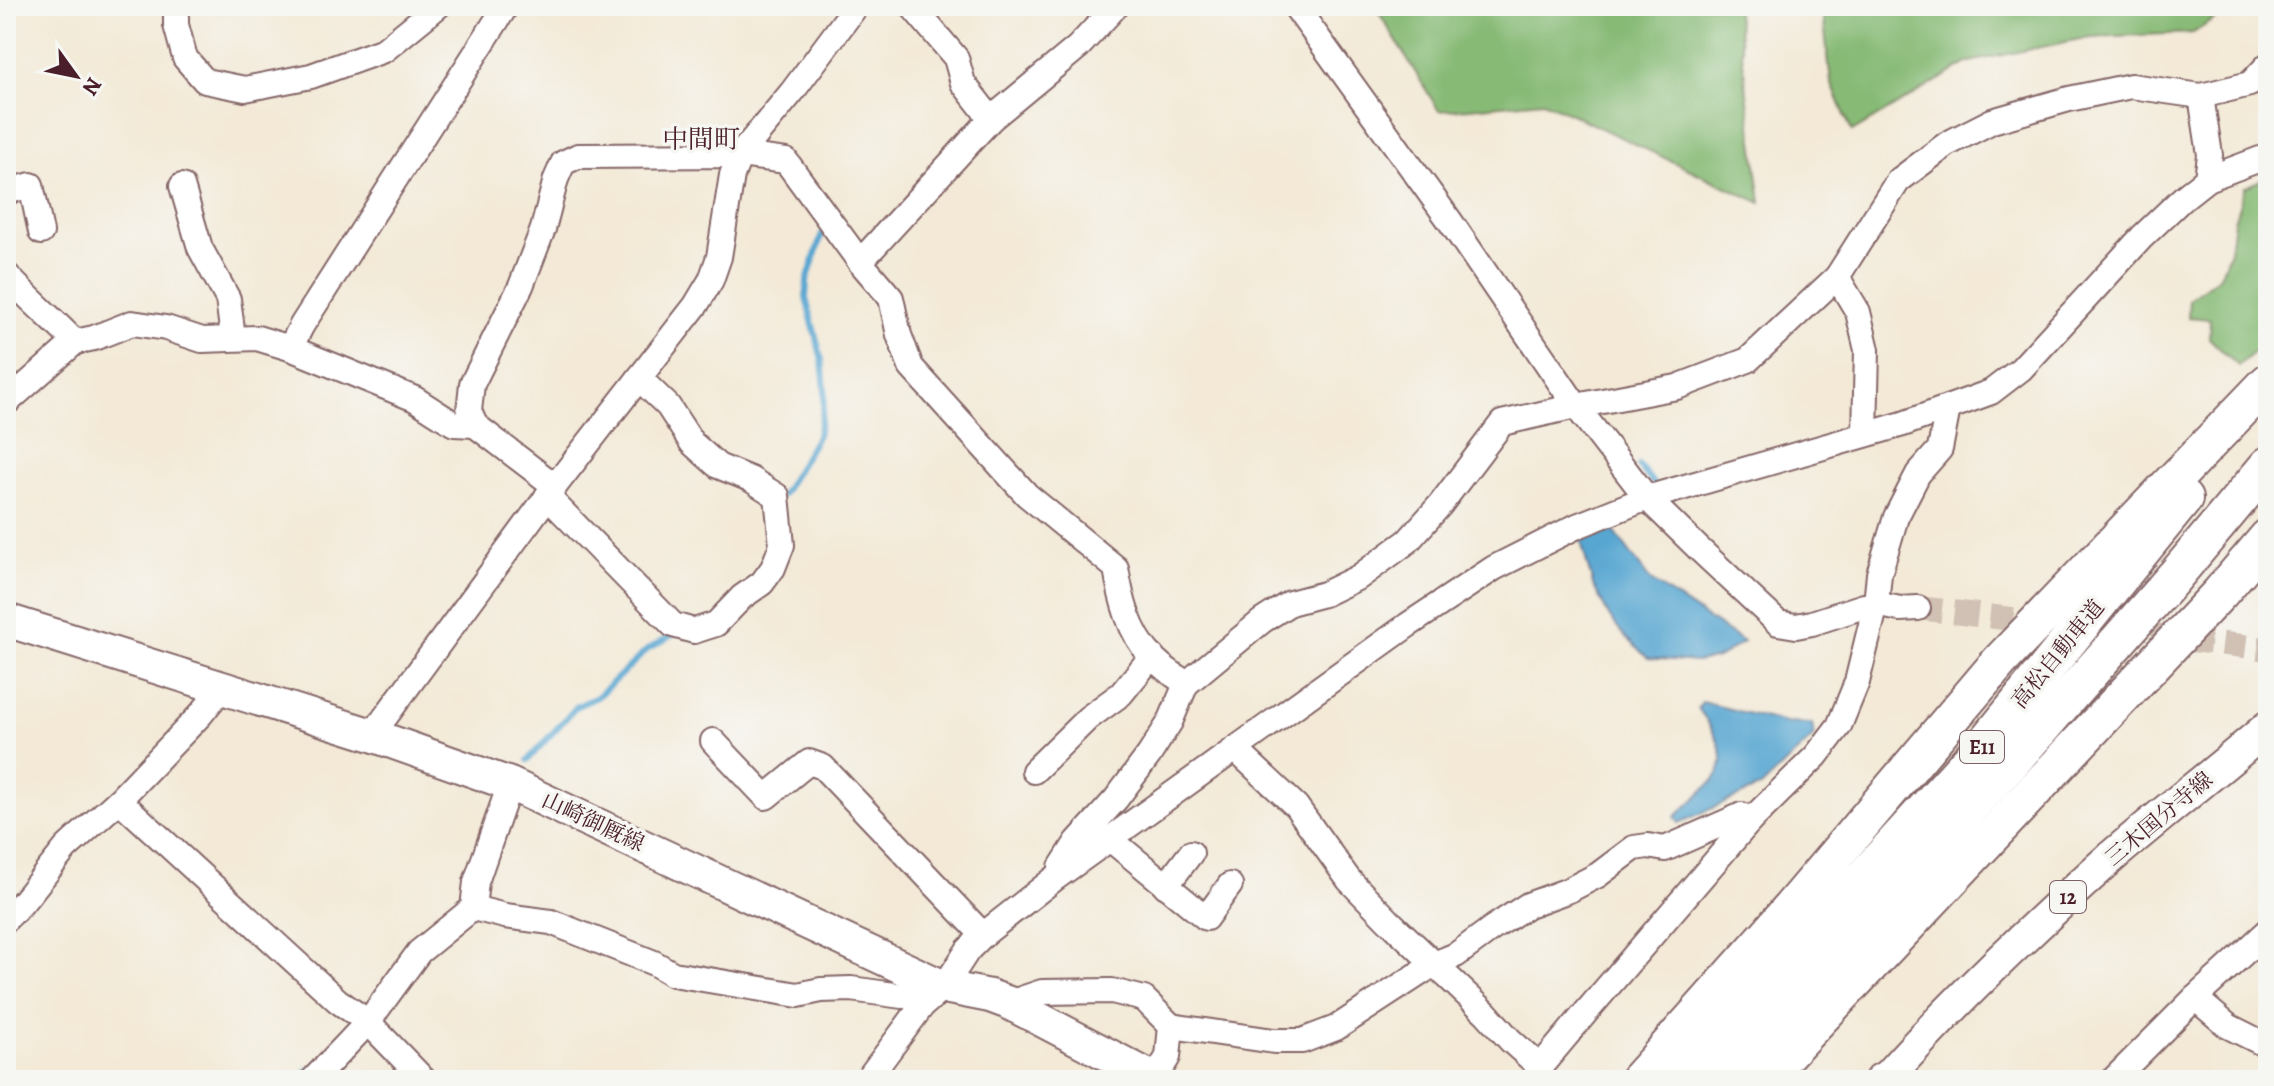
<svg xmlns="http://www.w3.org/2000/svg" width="2274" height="1086" font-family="Alegreya,'Noto Serif JP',serif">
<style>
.forest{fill:#86ba75;stroke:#686c50;stroke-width:2}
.water{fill:#57a6d1;stroke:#50627e;stroke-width:2}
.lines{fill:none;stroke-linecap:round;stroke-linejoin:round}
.stream{stroke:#57a6d1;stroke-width:6}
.minor-tunnel{stroke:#d1c1b4;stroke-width:24;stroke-dasharray:24 12;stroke-linecap:butt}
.minor-casing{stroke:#856667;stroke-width:28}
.major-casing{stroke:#856667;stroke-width:36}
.highway-casing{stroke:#856667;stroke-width:40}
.minor{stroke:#fff;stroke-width:24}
.major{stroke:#fff;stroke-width:32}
.highway{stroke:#fff;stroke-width:36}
.labels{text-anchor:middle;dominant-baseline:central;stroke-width:7;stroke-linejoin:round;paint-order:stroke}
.shield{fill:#f6f6f2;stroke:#7e6067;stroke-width:2}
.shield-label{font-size:20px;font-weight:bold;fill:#4a1f2b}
.street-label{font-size:22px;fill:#4a1f2b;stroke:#f6f6f2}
.quarter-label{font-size:26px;fill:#4a1f2b;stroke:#f6f6f2}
</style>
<rect width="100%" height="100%" fill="#f6f6f2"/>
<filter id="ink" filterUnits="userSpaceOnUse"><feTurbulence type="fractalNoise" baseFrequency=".0125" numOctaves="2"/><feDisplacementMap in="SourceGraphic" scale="16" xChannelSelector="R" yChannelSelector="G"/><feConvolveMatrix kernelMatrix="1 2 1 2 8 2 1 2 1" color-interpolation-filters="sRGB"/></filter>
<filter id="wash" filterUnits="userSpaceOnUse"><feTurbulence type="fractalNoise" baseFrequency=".006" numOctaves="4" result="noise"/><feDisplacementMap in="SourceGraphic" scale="32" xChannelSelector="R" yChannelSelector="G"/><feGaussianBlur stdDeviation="1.8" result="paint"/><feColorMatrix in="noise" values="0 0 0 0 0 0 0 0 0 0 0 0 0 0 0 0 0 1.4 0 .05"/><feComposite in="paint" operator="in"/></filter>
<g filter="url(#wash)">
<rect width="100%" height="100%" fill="#f3e9d6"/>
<g class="forest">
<polygon points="1375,6 1736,6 1761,203 1543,101 1439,111"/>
<polygon points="1822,6 2235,6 2193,33 2090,37 1969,62 1852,132 1831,82"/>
<polygon points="2268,177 2268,339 2238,366 2209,338 2210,319 2188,317 2189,299 2220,276 2230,250 2234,221 2245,187"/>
</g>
<g class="water">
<polygon points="1611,527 1651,581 1743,642 1718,658 1696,662 1648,658 1626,638 1609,616 1593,585 1580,538"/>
<path d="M1702 702 1786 723 1812 724 1814 736 1761 787 1679 823 1675 817C1722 772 1741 770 1698 708Z"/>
</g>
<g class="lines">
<g class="stream">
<polyline points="1639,466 1654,484"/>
<polyline points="782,495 818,435 823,410 825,389 822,360 806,298 807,281 822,234"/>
<polyline points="528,760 577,706 597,697 647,650 676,633"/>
<polyline points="297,1080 308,1070"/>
</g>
</g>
</g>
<g filter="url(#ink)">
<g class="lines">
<g class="minor-tunnel">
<polyline points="1918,608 2046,623"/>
<polyline points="2115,631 2268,649"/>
</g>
<defs>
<g id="minor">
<polyline points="176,6 176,25 185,58 205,81 245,89 311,76 384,50 438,6"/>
<polyline points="912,6 956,58 963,83 991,119"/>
<polyline points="1295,6 1450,221 1576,406 1647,498 1699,549 1778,623 1796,626 1812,623 1864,606 1876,604 1900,609 1918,608"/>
<polyline points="2201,96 2210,155 2207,179"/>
<polyline points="182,186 200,248 228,299 233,337"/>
<polyline points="6,192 31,185 41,232"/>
<polyline points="860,262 991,119 1078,47 1116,6"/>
<path d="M6 274C27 298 53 319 75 342"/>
<polyline points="1837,277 1858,312 1867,350 1865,434"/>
<polyline points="290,348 302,325 506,6"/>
<polyline points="6,403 75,342 94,338 132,323 166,328 202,340 257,338 290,348 415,399 454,424 475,425"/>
<path d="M555 486 475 425 469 411 472 384 521 286 543 229 556 179 563 163 578 156 740 155 786 161 860 262 891 298 899 335 911 367 1027 495 1116 568C1121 599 1129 632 1151 656 1161 667 1175 675 1186 684"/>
<polyline points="547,496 673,625 694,631 716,624 742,597 762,583 773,568 782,545 777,496 750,479 718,466 692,443 668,406 639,378"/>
<polyline points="372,735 555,486 696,305 711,280 719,257 732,175 740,155 792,92 856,6"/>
<polyline points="713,741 766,797 809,762 823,767 983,935"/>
<polyline points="1235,749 1296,806 1349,880 1389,921 1486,1013 1510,1040 1540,1067"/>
<polyline points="1034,771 1088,718 1121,694 1152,656"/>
<polyline points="119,800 338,1001 368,1022 424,1080"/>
<polyline points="1110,839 1206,918 1230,885"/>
<polyline points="1061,867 1077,842 1116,799 1149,755 1170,722 1186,684 1262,621 1290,603 1324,594 1359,577 1408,541 1440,505 1502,423 1576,406 1677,387 1748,360 1837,277 1898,181 1947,144 1992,121 2069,99 2131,86 2201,96 2250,84 2268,65"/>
<polyline points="1166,886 1191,853"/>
<polyline points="473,908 505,916 551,922 654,963 673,974 798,995 821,990 851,989 902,996 933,996"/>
<polyline points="6,919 22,903 66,848 119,800 201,714 222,688"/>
<polyline points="2195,998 2228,1026 2268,1046"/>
<polyline points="1009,1003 1042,992 1112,991 1144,999 1171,1026 1168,1057 1154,1079"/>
<polyline points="1171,1026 1274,1041 1302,1041 1336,1028 1434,964 1456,955 1494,927 1528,905 1569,890 1598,875 1634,848 1648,846 1665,849 1742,815 1749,822"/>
<polyline points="313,1080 368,1022 419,952 473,908 476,882 510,784"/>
<polyline points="867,1080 922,1006 944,987 968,950 983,935 1054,879 1408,625 1494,568 1577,526 1647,498 1903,424 1991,392 2021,369 2142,237 2183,198 2207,179 2268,156"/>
<polyline points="1534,1080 1540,1067 1587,1011 1749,822 1816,756 1839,726 1857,682 1876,604 1879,574 1896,517 1918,474 1940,449 1948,408"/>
<polyline points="2113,1080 2195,998 2268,931"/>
</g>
<g id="major">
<polyline points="6,620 372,735 510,784 944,987 990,996 1009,1003 1156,1080"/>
<path d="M1881 1080 1888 1076C1957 999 2032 928 2109 859 2161 814 2216 772 2268 727"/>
</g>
<g id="highway">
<polyline points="1638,1080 1771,931 2000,661 2268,382"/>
<polyline points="1679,1080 1989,739 2184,499"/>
<polyline points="1716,1080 2009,765 2175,576 2268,465"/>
<polyline points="1762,1080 2220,593 2268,537"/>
</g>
</defs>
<use href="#minor" class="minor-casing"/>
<use href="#major" class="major-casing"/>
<use href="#highway" class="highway-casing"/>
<use href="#minor" class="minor"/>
<use href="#major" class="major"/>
<use href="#highway" class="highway"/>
</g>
</g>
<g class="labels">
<g class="shield">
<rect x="1960" y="731" width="44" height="32" rx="6"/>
<rect x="2050" y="881" width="36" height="32" rx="6"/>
</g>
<g class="shield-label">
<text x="1982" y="747">E11</text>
<text x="2068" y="897">12</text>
</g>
<g class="street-label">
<text transform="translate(2058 654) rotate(-51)">高松自動車道</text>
<text transform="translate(2159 819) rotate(-40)">三木国分寺線</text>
<text transform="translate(593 822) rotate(25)">山崎御厩線</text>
</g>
<g class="quarter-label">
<text x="701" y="139">中間町</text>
</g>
</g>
<rect width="2274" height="1086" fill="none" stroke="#f6f6f2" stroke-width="32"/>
<g transform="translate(76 76) rotate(123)" stroke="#f6f6f2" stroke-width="6" paint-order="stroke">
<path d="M0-6L14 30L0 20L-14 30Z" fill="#4a1f2b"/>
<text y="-12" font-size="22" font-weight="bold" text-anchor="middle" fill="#4a1f2b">N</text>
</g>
</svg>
